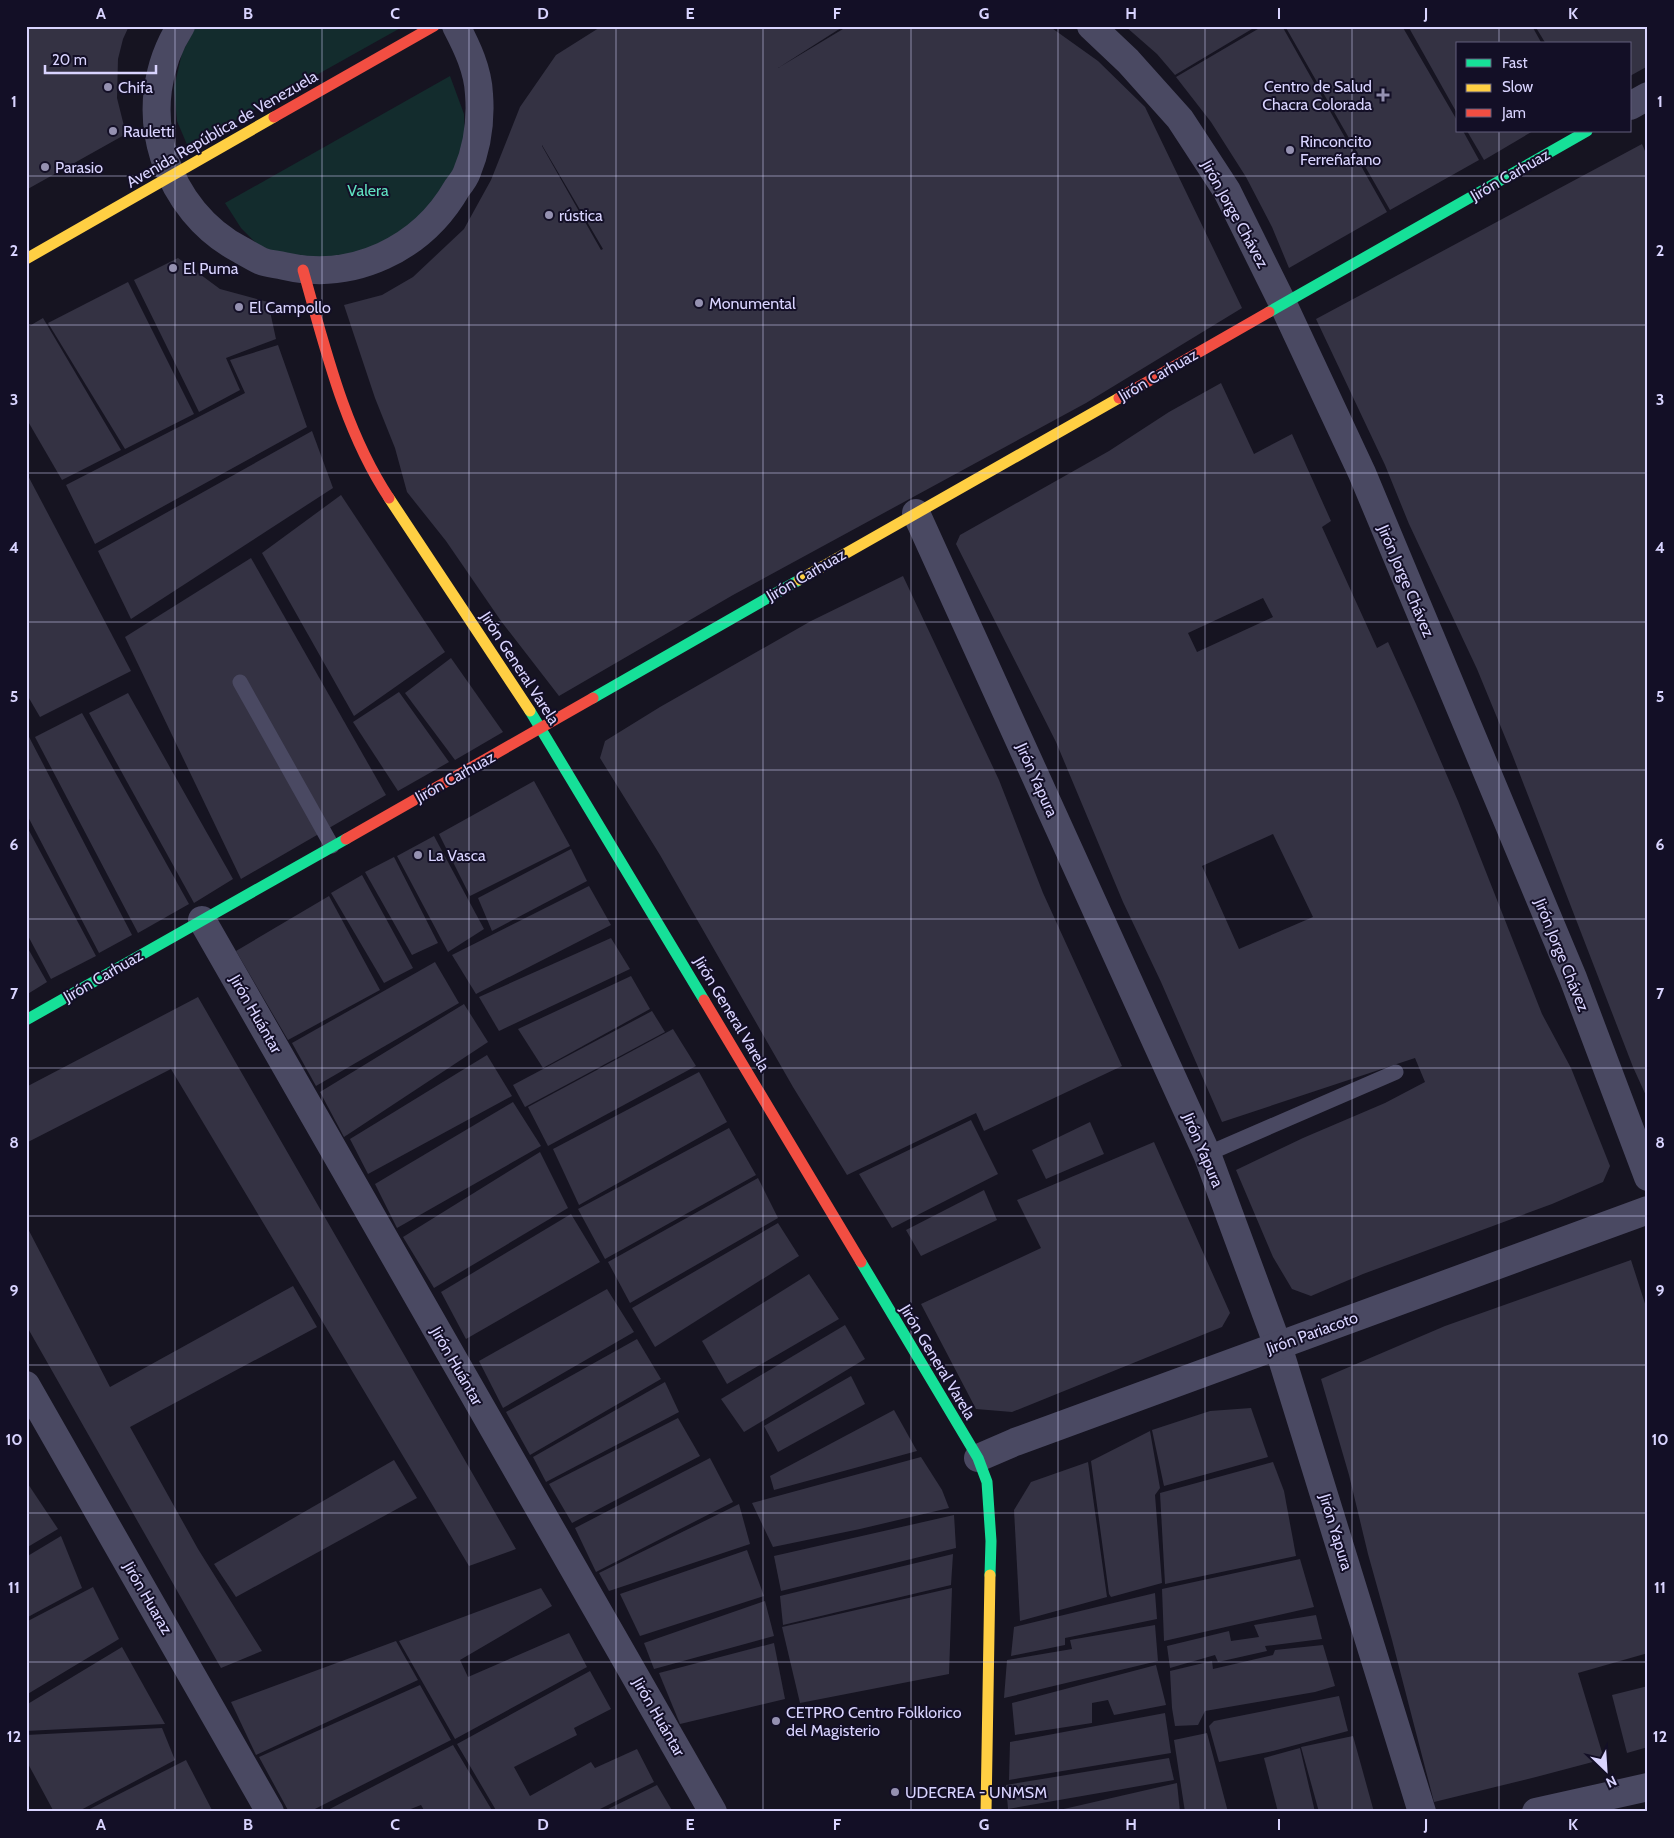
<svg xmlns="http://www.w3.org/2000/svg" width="1674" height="1838" font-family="Cabin,sans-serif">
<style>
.green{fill:#132c2d}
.building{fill:#343243;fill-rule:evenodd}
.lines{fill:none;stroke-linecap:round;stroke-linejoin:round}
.lane{stroke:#4a4962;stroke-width:15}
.street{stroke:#4a4962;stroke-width:28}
.fast{stroke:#16e098;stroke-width:11}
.slow{stroke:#ffcf43;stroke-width:11}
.jam{stroke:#f24e42;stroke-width:11}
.grid{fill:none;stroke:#d9d4ff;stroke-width:1;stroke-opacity:0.55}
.poi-dot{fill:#9591b1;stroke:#130f26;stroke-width:2}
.labels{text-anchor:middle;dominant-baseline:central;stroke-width:4;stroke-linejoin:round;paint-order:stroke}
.poi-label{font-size:16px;fill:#d9d4ff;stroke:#130f26;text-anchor:start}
.street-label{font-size:16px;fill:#d9d4ff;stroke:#130f26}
.park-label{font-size:16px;fill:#5fe0c0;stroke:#130f26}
.neatline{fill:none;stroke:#d9d4ff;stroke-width:2}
.grid-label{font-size:16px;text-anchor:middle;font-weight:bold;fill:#d9d4ff}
</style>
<rect width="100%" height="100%" fill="#161421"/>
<g class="green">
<polygon points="196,26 404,26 188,147 177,121 174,88 182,53"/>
<polygon points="450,76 464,114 465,140 459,171 428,219 348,260 276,254 257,244 241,228 225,203"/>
</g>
<g class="building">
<polygon points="26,26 129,26 123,39 118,59 117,98 126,134 26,190"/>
<path d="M602 26H844L778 68 848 26H1049L1098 61 1145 107 1242 308 1086 403 733 595 559 696 501 621 446 541 407 492 395 448 375 398 344 305 382 295 413 277 464 229 491 180 520 107 556 55ZM542 145 603 249 601 250 542 146Z"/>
<polygon points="1125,26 1257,26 1175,75 1157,54"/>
<polygon points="1263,26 1282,26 1387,212 1289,268 1272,227 1246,177 1211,122 1176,77"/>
<polygon points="1285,26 1402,26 1458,122 1458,131 1463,131 1479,160 1390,210"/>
<polygon points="1408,26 1532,26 1542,44 1458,44 1458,115"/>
<polygon points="1535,26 1648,26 1648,66 1630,76 1630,44 1546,44"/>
<polygon points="1467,131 1533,131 1484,160"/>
<polygon points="1642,144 1648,158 1648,1100 1633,1067 1512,754 1477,669 1409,524 1385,465 1316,319"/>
<polygon points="178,258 220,289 268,302 276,339 226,358 240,390 199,412 134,280"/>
<polygon points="128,282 194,414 125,449 48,323"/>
<polygon points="43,318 121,450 62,480 26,418 26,328"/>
<polygon points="278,345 307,427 95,544 66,485 245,393 230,360"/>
<path d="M1221 383 1254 454 1292 434 1331 521 1322 527 1377 648 1388 642 1416 704 1458 801 1542 1014 1571 1068 1610 1166 1603 1182 1552 1204 1363 1274 1311 1296 1292 1289 1273 1257 1236 1170 1303 1138 1385 1103 1425 1082 1415 1058 1222 1122 1161 982 1123 902 1056 742 956 544 960 535 1109 451 1169 412ZM1263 598 1273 617 1197 652 1188 633ZM1273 834 1313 917 1239 949 1202 866Z"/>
<polygon points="312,431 333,488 131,619 98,551"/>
<polygon points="26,472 131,671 40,717 26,693"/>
<polygon points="341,495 445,652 354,716 262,553"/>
<polygon points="251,558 386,795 241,879 125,637"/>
<polygon points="903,576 999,780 1043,893 1122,1066 984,1131 976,1113 847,1175 793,1087 660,855 600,758 605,741 660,707 811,621"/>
<polygon points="451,658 503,732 455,760 405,693"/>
<polygon points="399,692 449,762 398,791 353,722"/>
<polygon points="128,693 233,879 194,903 89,713"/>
<polygon points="82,713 189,904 138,933 35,737"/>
<polygon points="28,735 132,935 99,953 26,813 26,736"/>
<polygon points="534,781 570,846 470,896 439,834"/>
<polygon points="26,825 96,956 51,979 26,932"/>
<polygon points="434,836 484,929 448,952 397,856"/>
<polygon points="571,849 587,881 492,931 478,898"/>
<polygon points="394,857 438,943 412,955 365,872"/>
<polygon points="362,875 413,968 384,983 331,893"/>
<polygon points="589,886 611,925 476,994 452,955"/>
<polygon points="329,896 380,990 288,1040 236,951"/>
<polygon points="611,938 630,969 499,1031 479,997"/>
<polygon points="26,945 47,982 26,995"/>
<polygon points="435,962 459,1003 316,1086 292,1043"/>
<polygon points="631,976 650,1009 543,1068 518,1029"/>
<polygon points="198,997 516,1549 469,1566 171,1069 26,1143 26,1087"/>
<polygon points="464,1004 488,1042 344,1137 320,1092"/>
<polygon points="652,1011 665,1032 525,1107 513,1085"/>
<polygon points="673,1029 696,1066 548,1146 528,1107"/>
<polygon points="487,1055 512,1096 368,1174 350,1139"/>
<polygon points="699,1072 727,1122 579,1205 553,1149"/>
<polygon points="513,1102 541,1146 397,1228 375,1184"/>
<polygon points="971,1120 998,1174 892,1228 859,1174"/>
<polygon points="1090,1122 1104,1154 1046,1179 1032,1150"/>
<polygon points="729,1128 756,1175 605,1259 578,1209"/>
<polygon points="1154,1142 1230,1313 1222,1327 1012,1412 976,1409 921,1304 1041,1248 1017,1200"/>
<polygon points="540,1152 568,1208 434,1288 403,1237"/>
<polygon points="758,1178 778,1218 630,1303 608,1262"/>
<polygon points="984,1190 997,1220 921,1256 906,1230"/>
<polygon points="571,1214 600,1262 466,1339 441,1292"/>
<polygon points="778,1223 799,1256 655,1347 632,1308"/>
<polygon points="26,1225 110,1387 293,1286 317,1327 130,1427 198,1549 262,1651 221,1668 26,1325"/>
<polygon points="1631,1260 1648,1313 1648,1653 1578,1673 1604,1759 1536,1777 1434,1802 1392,1640 1368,1554 1349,1475 1321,1379 1445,1326"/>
<polygon points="809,1274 839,1319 727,1384 702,1341"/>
<polygon points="607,1289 634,1332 503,1408 479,1361"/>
<polygon points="845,1325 865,1359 744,1432 721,1399"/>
<polygon points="637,1339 661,1379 530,1455 506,1412"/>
<polygon points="851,1376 865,1404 778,1452 764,1426"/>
<polygon points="665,1382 679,1412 546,1482 533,1457"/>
<polygon points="1251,1408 1268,1457 1164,1486 1152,1430 1210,1411"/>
<polygon points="894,1410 917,1451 774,1490 770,1476"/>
<polygon points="678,1418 700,1456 572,1523 549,1484"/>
<polygon points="1150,1431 1160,1488 1155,1495 1162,1583 1111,1597 1109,1594 1091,1461"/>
<polygon points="921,1457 942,1490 949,1508 860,1529 773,1547 752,1503"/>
<polygon points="710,1458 733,1502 596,1572 575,1528"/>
<polygon points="394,1460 417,1498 236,1597 214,1564"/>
<polygon points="1088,1462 1107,1597 1020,1621 1014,1510 1031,1482"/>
<polygon points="1273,1462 1284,1491 1296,1556 1165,1584 1160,1493"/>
<polygon points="26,1481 58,1529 26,1548"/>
<polygon points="739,1504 750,1544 609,1591 599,1573"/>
<polygon points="954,1515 956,1548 781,1591 774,1556"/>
<polygon points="61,1536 82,1588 26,1618 26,1557"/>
<polygon points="747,1550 764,1596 640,1636 620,1594"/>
<polygon points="953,1554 951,1585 783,1625 780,1596"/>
<polygon points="1300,1559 1314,1607 1164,1641 1162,1589"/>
<polygon points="93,1587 119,1639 26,1695 26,1622"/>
<polygon points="541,1588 552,1606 460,1660 468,1677 569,1633 587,1667 455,1739 399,1641"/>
<polygon points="952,1588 949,1674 800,1703 782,1627"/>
<polygon points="1155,1593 1157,1619 1065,1638 1065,1645 1011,1656 1014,1627"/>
<polygon points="765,1601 774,1636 654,1669 644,1643"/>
<polygon points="1316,1615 1322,1639 1265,1646 1267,1651 1218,1662 1215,1655 1170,1668 1167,1646 1229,1631 1231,1641 1259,1637 1254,1625"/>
<polygon points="1155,1625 1158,1661 1004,1698 1007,1660 1072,1649 1070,1640"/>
<polygon points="396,1641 418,1680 256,1755 231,1702"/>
<polygon points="774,1643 785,1699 680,1724 659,1673"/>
<polygon points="1323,1645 1335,1686 1315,1692 1205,1711 1198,1725 1175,1726 1172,1708 1170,1671 1212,1661 1213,1669 1273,1655 1275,1650"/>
<polygon points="122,1647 165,1724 26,1731 26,1705"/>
<polygon points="1156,1665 1166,1705 1114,1715 1108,1700 1092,1703 1092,1723 1015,1735 1012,1703"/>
<polygon points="590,1671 611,1709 574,1728 577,1735 514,1767 530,1796 591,1762 595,1768 637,1749 654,1782 594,1812 497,1812 457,1744"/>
<polygon points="420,1685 451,1740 309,1812 289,1812 259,1757"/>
<polygon points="1648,1686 1648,1747 1627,1753 1612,1695"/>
<polygon points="1339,1696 1348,1731 1273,1751 1219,1762 1209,1726 1214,1721"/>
<polygon points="1165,1713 1171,1753 1009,1780 1010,1742"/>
<polygon points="162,1728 175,1760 77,1812 54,1812 26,1760 26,1735"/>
<polygon points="1207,1733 1228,1812 1185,1812 1174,1740"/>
<polygon points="1353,1736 1374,1812 1319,1812 1301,1747"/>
<polygon points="453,1745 493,1812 425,1812 421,1805 403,1812 324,1812"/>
<polygon points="1300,1748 1315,1812 1278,1812 1264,1758"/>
<polygon points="1169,1758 1174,1780 1008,1809 1006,1785"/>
<polygon points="186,1760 213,1812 84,1812"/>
<polygon points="1177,1783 1180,1812 1055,1812 1055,1811"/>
<polygon points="657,1785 673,1812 602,1812"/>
</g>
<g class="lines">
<g class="lane">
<polyline points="240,682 332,846"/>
<polyline points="1207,1154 1396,1072"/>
</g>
<g class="street">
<path d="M181 26C156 65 150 113 164 157 177 197 204 231 241 250 248 254 255 258 261 261 268 264 276 264 284 266 353 282 422 249 457 188 461 183 465 178 467 172 477 148 481 120 479 94 478 70 467 47 456 26"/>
<polyline points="1091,26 1128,61 1180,119 1227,191 1283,304 1362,473 1573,978 1648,1177"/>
<polyline points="1630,106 1648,96"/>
<polyline points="916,513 1207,1154 1278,1346 1422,1812"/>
<polyline points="202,920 713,1812"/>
<polyline points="26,1385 270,1812"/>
<polyline points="978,1458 1015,1442 1648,1210"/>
<polyline points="1536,1812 1648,1787"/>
</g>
<g class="fast">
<polyline points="1269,312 1587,131"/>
<polyline points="593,698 799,580"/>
<polyline points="530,711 704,1000"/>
<polyline points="26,1020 346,839"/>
<polyline points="861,1262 978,1458 987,1482 991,1541 990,1575"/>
</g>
<g class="slow">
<polyline points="26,259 274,117"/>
<polyline points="389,498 530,711"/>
<polyline points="799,580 1119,398"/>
<polyline points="986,1812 990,1575"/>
</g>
<g class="jam">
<polyline points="274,117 434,26"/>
<path d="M303 270C325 347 344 430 389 498"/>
<polyline points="1119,398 1269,312"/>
<polyline points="346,839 593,698"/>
<polyline points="704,1000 861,1262"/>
</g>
</g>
<path class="grid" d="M175 26V1812M322 26V1812M469 26V1812M616 26V1812M763 26V1812M911 26V1812M1058 26V1812M1205 26V1812M1352 26V1812M1499 26V44M1499 131V1812M26 176H1648M26 325H1648M26 473H1648M26 622H1648M26 770H1648M26 919H1648M26 1068H1648M26 1216H1648M26 1365H1648M26 1513H1648M26 1662H1648"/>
<g class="poi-dot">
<circle cx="108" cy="87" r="5"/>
<path d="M1380.5 87.5h5v5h5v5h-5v5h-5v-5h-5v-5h5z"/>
<circle cx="113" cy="131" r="5"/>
<circle cx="1290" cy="150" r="5"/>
<circle cx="45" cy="167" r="5"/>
<circle cx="549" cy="215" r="5"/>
<circle cx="173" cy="268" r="5"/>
<circle cx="699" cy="303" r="5"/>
<circle cx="239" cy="307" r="5"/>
<circle cx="418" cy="855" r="5"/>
<circle cx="776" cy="1721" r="5"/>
<circle cx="895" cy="1792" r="5"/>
</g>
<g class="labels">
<g class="poi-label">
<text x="1372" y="86" text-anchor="end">Centro de Salud<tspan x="1372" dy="18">Chacra Colorada</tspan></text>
<text x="118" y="87">Chifa</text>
<text x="123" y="131">Rauletti</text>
<text x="1300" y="141">Rinconcito<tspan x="1300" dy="18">Ferreñafano</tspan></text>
<text x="55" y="167">Parasio</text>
<text x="559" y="215">rústica</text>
<text x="183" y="268">El Puma</text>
<text x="709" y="303">Monumental</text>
<text x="249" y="307">El Campollo</text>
<text x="428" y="855">La Vasca</text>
<text x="786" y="1712">CETPRO Centro Folklorico<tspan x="786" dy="18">del Magisterio</tspan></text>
<text x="905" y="1792">UDECREA - UNMSM</text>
</g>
<g class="street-label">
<text transform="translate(222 129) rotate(-30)">Avenida República de Venezuela</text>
<text transform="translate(1510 175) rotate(-30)">Jirón Carhuaz</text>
<text transform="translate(1235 214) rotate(61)">Jirón Jorge Chávez</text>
<text transform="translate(1158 375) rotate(-30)">Jirón Carhuaz</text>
<text transform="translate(806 575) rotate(-30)">Jirón Carhuaz</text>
<text transform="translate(1406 581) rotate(67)">Jirón Jorge Chávez</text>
<text transform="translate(520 668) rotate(57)">Jirón General Varela</text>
<text transform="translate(455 777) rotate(-29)">Jirón Carhuaz</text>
<text transform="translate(1037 780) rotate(66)">Jirón Yapura</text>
<text transform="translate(1562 955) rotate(68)">Jirón Jorge Chávez</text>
<text transform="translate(103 976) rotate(-30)">Jirón Carhuaz</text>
<text transform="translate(256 1014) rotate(60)">Jirón Huántar</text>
<text transform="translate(732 1014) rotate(59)">Jirón General Varela</text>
<text transform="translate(1203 1150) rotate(67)">Jirón Yapura</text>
<text transform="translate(1312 1333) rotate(-20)">Jirón Pariacoto</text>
<text transform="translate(938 1362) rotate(59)">Jirón General Varela</text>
<text transform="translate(457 1366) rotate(60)">Jirón Huántar</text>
<text transform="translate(1336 1532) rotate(73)">Jirón Yapura</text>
<text transform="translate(148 1598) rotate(60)">Jirón Huaraz</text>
<text transform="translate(659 1717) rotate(60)">Jirón Huántar</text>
</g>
<g class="park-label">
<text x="368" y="190">Valera</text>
</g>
</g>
<rect width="1674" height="1838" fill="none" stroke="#130f26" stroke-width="55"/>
<rect x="1456" y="42" width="175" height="90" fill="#130f26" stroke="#625e7d"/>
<rect x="1466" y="59" width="25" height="8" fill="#16e098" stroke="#625e7d"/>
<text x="1502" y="68" font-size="15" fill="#d9d4ff">Fast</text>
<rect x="1466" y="84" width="25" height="8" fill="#ffcf43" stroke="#625e7d"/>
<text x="1502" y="92" font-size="15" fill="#d9d4ff">Slow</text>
<rect x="1466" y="109" width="25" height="8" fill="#f24e42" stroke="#625e7d"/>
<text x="1502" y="118" font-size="15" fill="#d9d4ff">Jam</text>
<g transform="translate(1606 1770) rotate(155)" stroke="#130f26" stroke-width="4" paint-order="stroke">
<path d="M0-4L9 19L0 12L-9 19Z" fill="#d9d4ff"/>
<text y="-8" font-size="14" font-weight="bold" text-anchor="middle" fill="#d9d4ff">N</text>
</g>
<path d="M45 65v8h111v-8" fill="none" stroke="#d9d4ff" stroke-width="2.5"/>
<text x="52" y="65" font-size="15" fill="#d9d4ff" stroke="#130f26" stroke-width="4" paint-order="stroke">20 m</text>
<rect x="28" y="28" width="1618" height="1782" class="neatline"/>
<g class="grid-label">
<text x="101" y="19">A</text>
<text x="248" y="19">B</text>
<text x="395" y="19">C</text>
<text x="543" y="19">D</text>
<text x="690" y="19">E</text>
<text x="837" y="19">F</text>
<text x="984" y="19">G</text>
<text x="1131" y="19">H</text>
<text x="1279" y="19">I</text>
<text x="1426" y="19">J</text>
<text x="1573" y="19">K</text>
<text x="14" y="107">1</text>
<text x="1660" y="107">1</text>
<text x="14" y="256">2</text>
<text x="1660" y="256">2</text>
<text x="14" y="405">3</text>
<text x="1660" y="405">3</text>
<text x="14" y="553">4</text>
<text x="1660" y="553">4</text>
<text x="14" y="702">5</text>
<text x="1660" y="702">5</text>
<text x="14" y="850">6</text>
<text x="1660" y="850">6</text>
<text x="14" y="999">7</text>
<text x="1660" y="999">7</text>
<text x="14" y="1148">8</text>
<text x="1660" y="1148">8</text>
<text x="14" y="1296">9</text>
<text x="1660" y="1296">9</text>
<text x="14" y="1445">10</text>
<text x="1660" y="1445">10</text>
<text x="14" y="1593">11</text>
<text x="1660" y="1593">11</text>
<text x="14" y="1742">12</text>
<text x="1660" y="1742">12</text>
<text x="101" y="1830">A</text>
<text x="248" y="1830">B</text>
<text x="395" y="1830">C</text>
<text x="543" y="1830">D</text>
<text x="690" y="1830">E</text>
<text x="837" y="1830">F</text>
<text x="984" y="1830">G</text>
<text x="1131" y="1830">H</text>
<text x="1279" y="1830">I</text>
<text x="1426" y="1830">J</text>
<text x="1573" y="1830">K</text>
</g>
</svg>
